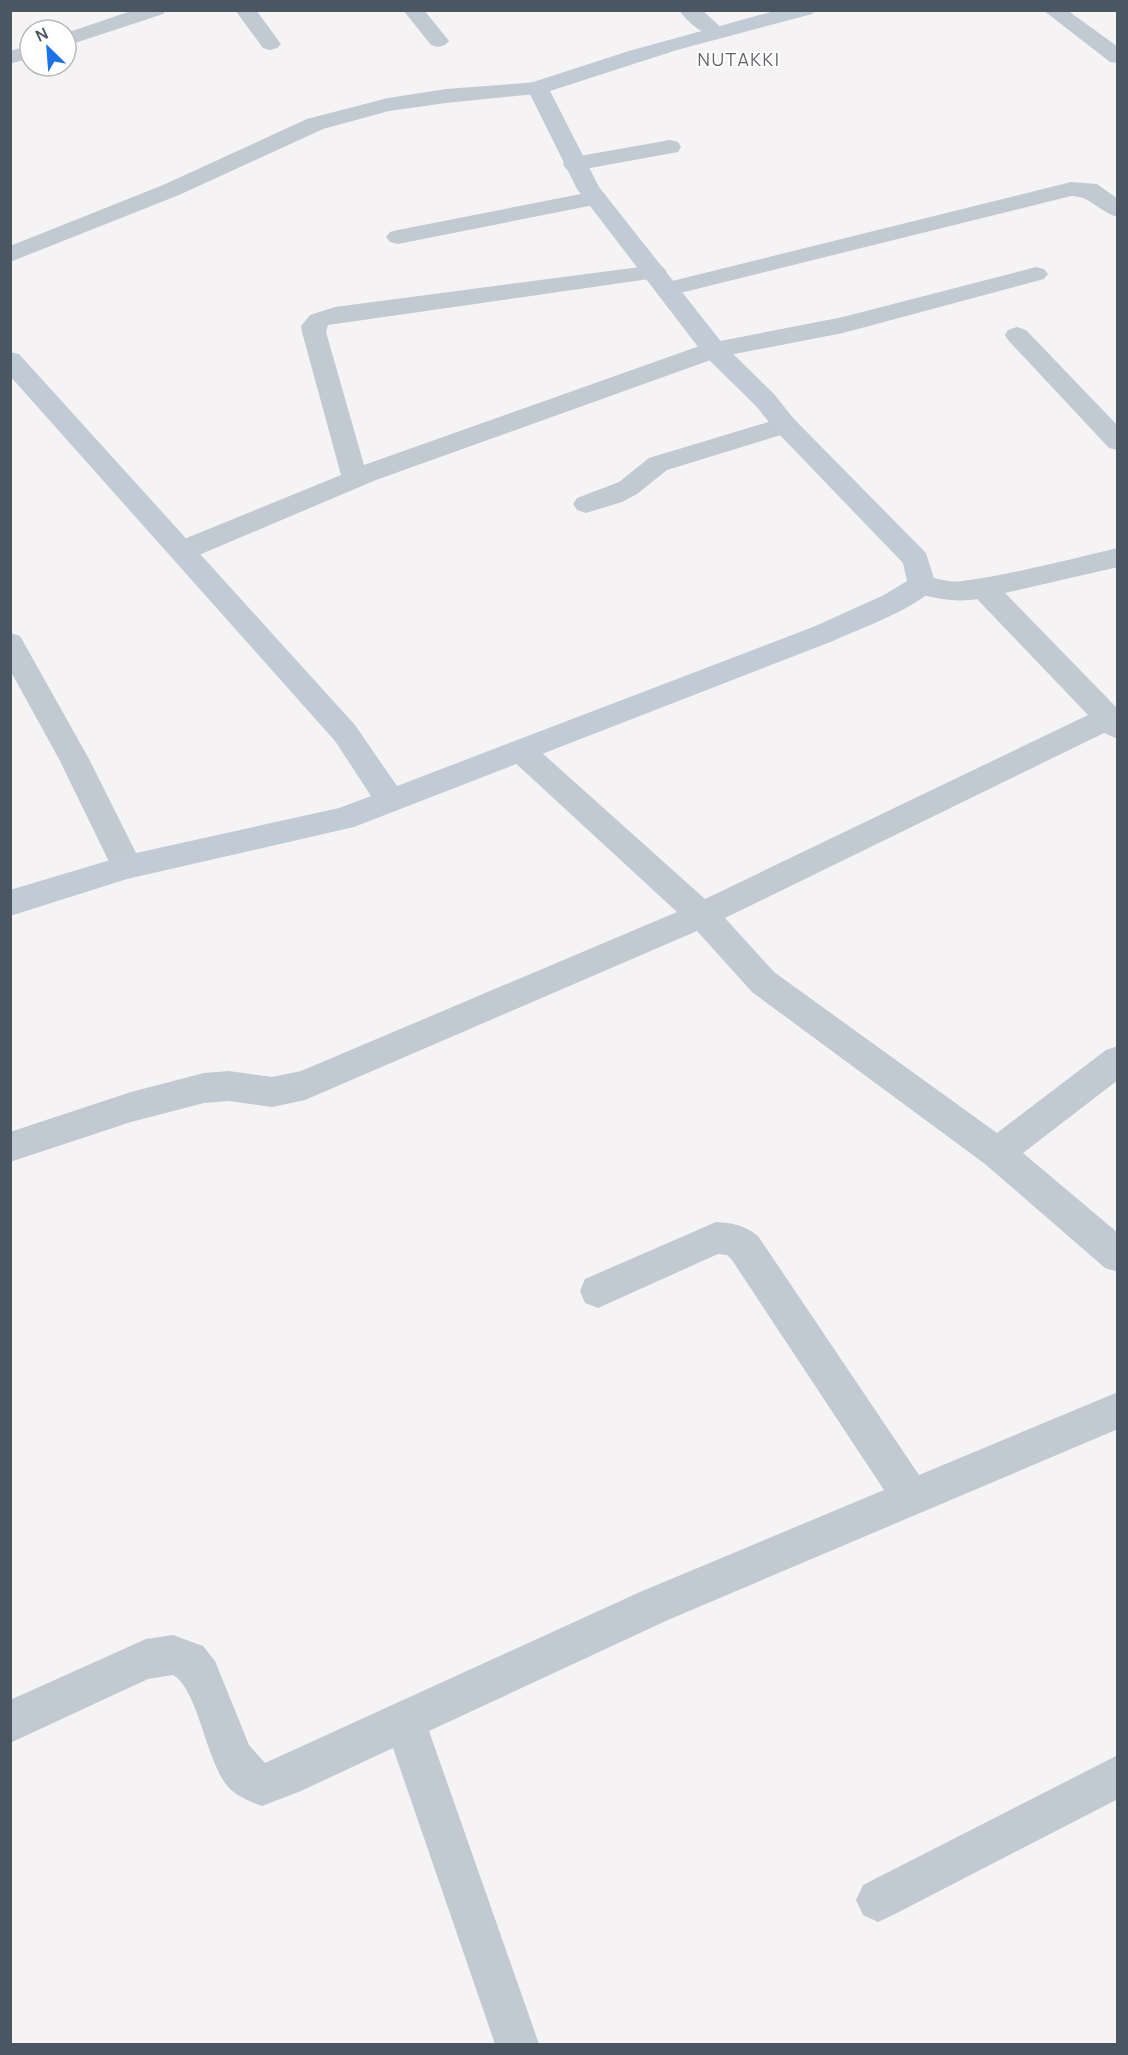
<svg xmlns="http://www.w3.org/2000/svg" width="1128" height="2055" font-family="Manrope,sans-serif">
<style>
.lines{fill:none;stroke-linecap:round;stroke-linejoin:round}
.minor{fill:#c1cad2;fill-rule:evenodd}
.secondary{fill:#c1cbd6;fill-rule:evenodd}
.labels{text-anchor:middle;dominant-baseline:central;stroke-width:4.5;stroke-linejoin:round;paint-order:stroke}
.far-quarter-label{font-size:18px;letter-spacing:1.5px;fill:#5f6368;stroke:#fff}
</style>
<rect width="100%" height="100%" fill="#f5f3f3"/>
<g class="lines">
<g class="minor">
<polygon points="134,10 166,10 163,14 66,46 66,33"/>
<polygon points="235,10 256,10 281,44 277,48 270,50 263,48"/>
<polygon points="403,10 424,10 449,41 445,45 438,47 431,45"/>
<path d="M679 10H702L725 31 722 35C707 39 688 23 679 10Z"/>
<polygon points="1043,10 1067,10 1118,47 1118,63 1110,62"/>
<polygon points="30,45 30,58 10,64 10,51"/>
<polygon points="538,82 546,83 549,88 546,93 446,103 389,111 323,129 179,195 10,262 10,246 163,185 307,119 388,98 446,89"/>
<polygon points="670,140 678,142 681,147 678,152 574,171 566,169 563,164 566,159 574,157"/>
<path d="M1071 182 1097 184 1118 199V217C1099 212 1091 196 1071 196L668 296 660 294 656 289 660 284Z"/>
<polygon points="596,191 604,193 607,198 604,203 398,244 390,242 386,237 390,232 398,230"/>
<polygon points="655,265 663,267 667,272 663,277 328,325 326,332 364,465 705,344 843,317 1036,267 1044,269 1048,274 1044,279 843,333 719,357 376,480 192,558 182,561 172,558 168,551 172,544 341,475 302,332 301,326 310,315 335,307"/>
<polygon points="1017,327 1026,330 1118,426 1118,450 1109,448 1008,340 1005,335 1008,330"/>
<polygon points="785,417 794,419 798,425 794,431 667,470 637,494 622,502 586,513 577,510 573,504 577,498 619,482 649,458"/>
<path d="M1118 548V567L1005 593 1118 709V739L1104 733 725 918 774 972 997 1133 1106 1050 1118 1046V1080L1023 1153 1118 1233V1272L1105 1268 985 1164 752 992 697 931 305 1100 272 1107 229 1101 204 1103 131 1122 10 1162V1132L131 1092 204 1073 229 1071 272 1077 301 1071 677 912 511 759 506 751 511 743 521 740 531 743 705 899 1088 715 977 599C955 603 934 598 912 592L908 585 912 578C930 573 945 584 962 581 1015 574 1066 560 1118 548Z"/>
<polygon points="10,633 20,636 89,759 143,867 138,876 127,879 116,876 59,759 10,670"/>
<path d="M716 1222C733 1223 744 1225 758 1236L919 1475 1118 1392V1429L668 1620 429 1731 539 2044H495L393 1748 301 1791 262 1806C251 1802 238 1797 229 1788 206 1763 198 1688 173 1675L148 1679 10 1743V1700L146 1639 173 1635 203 1646 215 1661 249 1745 265 1763 640 1592 884 1490 732 1260 727 1255 718 1254 598 1308 585 1303 580 1291 585 1279Z"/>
<polygon points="1118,1755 1118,1799 893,1915 878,1922 863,1915 856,1900 863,1885"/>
</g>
<path class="secondary" d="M778 10H815L812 14 677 50 550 91 599 187 723 344 774 394 794 419 926 553 936 585C923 606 857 630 833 641L354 827 127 879 10 916V890L127 855 339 808 371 796 335 741 10 376V352L19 354 355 725 397 786 813 627 884 595 907 581 903 563 776 431 756 406 705 356 577 189 527 88 530 83 629 51Z"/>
</g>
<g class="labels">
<g class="far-quarter-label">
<text x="739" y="59">NUTAKKI</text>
</g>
</g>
<rect width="1128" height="2055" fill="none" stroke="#4a5661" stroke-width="24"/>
<g transform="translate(48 48) rotate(335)"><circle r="28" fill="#ffffff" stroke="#b7bbc0" stroke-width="1.5"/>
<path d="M0-4.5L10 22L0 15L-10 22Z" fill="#1a73e8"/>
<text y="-9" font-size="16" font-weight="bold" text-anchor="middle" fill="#4a5661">N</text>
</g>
</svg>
